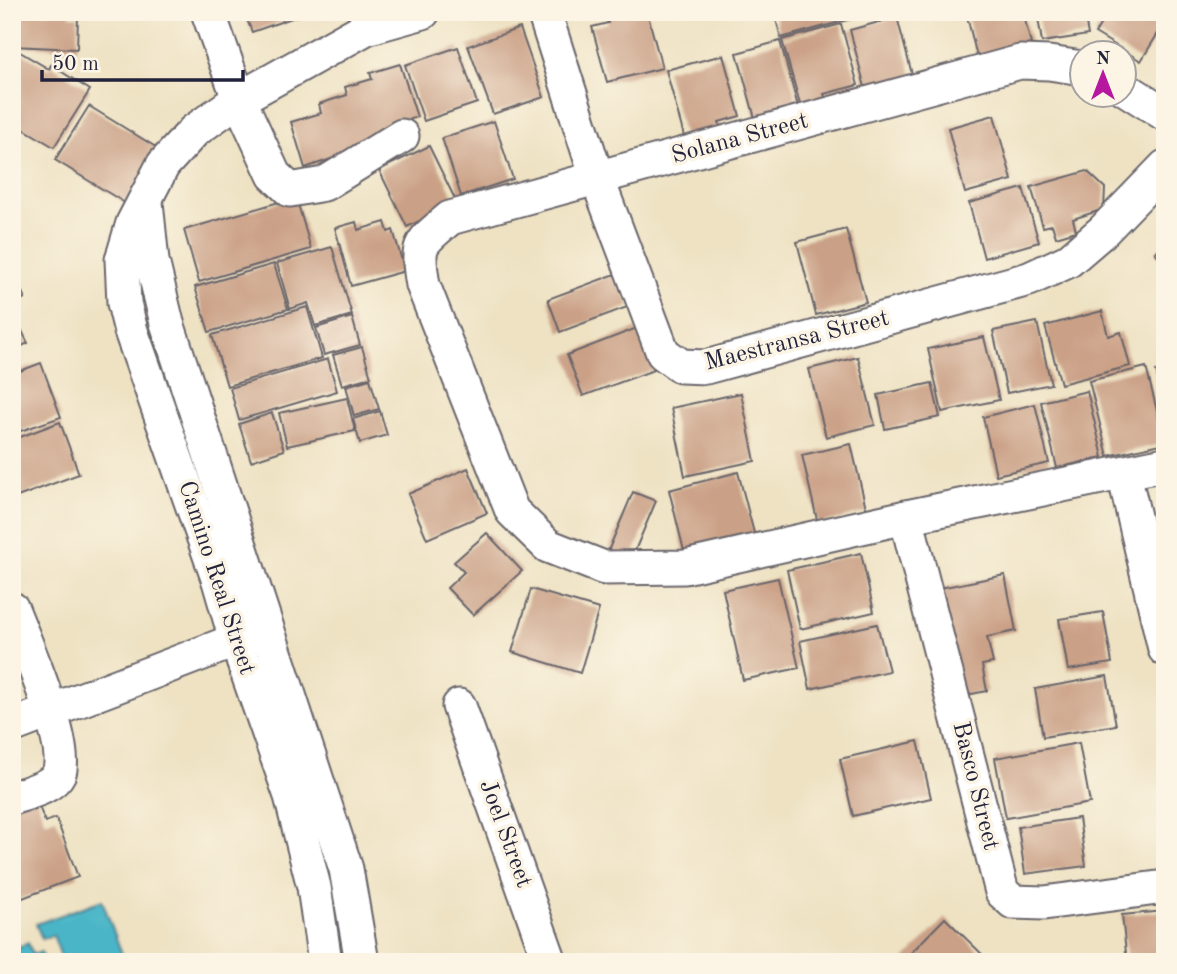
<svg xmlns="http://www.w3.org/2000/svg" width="1177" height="974" font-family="'Old Standard TT',serif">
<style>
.water{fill:#4ab5c7;stroke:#366c81;stroke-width:2}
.building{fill:#caa086}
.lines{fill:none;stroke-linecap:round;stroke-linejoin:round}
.minor-casing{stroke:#69656b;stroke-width:37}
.minor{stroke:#fff;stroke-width:33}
.labels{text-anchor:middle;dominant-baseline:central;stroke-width:7;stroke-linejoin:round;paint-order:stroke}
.street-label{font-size:24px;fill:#22223b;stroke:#fcf5e5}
</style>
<rect width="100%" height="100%" fill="#fcf5e5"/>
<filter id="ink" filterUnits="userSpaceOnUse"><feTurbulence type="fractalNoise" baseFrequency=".0143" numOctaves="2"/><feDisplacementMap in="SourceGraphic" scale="14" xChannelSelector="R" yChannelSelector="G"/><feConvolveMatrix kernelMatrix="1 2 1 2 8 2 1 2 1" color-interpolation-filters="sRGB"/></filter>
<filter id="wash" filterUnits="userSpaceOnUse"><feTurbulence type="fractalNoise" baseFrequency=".00686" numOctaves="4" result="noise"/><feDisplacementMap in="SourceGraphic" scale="28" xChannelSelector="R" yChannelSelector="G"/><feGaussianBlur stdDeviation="1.57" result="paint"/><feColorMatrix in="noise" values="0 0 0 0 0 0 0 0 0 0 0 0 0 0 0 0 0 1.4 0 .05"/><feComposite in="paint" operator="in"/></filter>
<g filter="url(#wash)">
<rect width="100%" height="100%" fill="#eee2c3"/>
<g class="water">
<polygon points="102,900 125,962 63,962 53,935 42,939 36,924"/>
<polygon points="28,943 33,955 41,952 45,962 17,962 12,949"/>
</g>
<g id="blocks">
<g class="building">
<polygon points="12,12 70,12 70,16 78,16 77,49 12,46"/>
<polygon points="244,12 305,12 306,13 252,32"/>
<polygon points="606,12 647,12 662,68 607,82 592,27 608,23"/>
<polygon points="774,12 873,12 873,13 781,38"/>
<polygon points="966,12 1023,12 1031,44 977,57"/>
<polygon points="1037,12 1084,12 1088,35 1042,42"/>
<polygon points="1108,12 1155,12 1165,18 1165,22 1141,61 1095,33"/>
<polygon points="897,17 913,78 866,91 850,30"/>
<polygon points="841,24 858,85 824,94 827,104 802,111 782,40"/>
<polygon points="520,28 544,97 493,114 468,46"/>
<polygon points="780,41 799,110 756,122 737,53"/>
<polygon points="458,47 477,103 424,121 405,65"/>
<polygon points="20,52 49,69 51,65 90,90 54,147 12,122 12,64"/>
<polygon points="723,55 740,116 719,122 723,138 687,147 666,70"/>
<polygon points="400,64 417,117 388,126 357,150 305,168 291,122 321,113 319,104 347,95 345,87 372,79 370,73"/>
<polygon points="89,106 159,149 125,203 55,160"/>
<polygon points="994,115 1012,180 965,193 948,128"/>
<polygon points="494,121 513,179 461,196 442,138"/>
<polygon points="429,146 457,203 407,227 379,170"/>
<polygon points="1087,171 1105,188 1104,209 1073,219 1076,231 1056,237 1052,225 1043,227 1031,187"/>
<polygon points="1023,188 1039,242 984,258 969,203"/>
<polygon points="296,197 311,249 199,282 184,230"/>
<polygon points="356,222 358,230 385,222 388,232 393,230 405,271 351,286 335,228"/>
<polygon points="846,229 866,302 816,315 797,242"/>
<polygon points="1165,245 1165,265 1155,252"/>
<polygon points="332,247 352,315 315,326 308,303 290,309 277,263"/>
<polygon points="274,264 288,309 209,332 195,287"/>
<polygon points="12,272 25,298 12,304"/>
<polygon points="618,273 630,306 560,332 548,299"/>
<polygon points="307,307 322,358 227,386 212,335"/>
<polygon points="1102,311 1108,336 1121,332 1130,366 1061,384 1045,326"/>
<polygon points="15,317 28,343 12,351 12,319"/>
<polygon points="352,317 360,345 324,355 316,328"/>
<polygon points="1037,322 1051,384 1007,393 993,331"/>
<polygon points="637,328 654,370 583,396 567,355"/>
<polygon points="984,337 999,400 942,412 928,349"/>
<polygon points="362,347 371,377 342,385 333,355"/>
<polygon points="858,357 875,425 826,437 809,369"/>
<polygon points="328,359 337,391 239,420 230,388"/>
<polygon points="41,363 61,417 12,434 12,374"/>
<polygon points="1146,367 1165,443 1108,456 1089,381"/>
<polygon points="1165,369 1165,404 1164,404 1156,371"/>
<polygon points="370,379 379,409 354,416 346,386"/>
<polygon points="932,383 940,417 885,429 878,395"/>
<polygon points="1087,391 1103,457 1057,468 1041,402"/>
<polygon points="741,393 755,461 685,476 671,408"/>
<polygon points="347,398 355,431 287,446 279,413"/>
<polygon points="1035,404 1049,463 996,475 983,417"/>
<polygon points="380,411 387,435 360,443 353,419"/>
<polygon points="272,413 284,450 251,461 239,424"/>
<polygon points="60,422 79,474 12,499 12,440"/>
<polygon points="851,444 867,512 818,524 802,455"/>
<polygon points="468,468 487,513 427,539 408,494"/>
<polygon points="738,472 755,537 685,555 669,490"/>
<polygon points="633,492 656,501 631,560 608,551"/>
<polygon points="487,533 522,571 473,615 447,588 464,572 454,562"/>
<polygon points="1165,538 1165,564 1163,564 1159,539"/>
<polygon points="861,553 874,612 800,629 787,570"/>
<polygon points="1005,575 1016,631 987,637 993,663 982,665 987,691 956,697 935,589"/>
<polygon points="778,578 799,668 743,680 723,590"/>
<polygon points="531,589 599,609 580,673 512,652"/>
<polygon points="1103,612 1112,663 1068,670 1059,619"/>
<polygon points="877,624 889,671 810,689 800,641"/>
<polygon points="1107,676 1116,725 1043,737 1035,689"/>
<polygon points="918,741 931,798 853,816 840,759"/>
<polygon points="1079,743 1090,803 1006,818 995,758"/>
<polygon points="34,793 45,822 56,818 78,877 12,902 12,801"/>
<polygon points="1079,818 1086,866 1025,874 1018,827"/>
<polygon points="1165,911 1165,962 1127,962 1122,915"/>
<polygon points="945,918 990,962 902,962"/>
</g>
</g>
</g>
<g filter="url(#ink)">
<use href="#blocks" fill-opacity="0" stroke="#69656b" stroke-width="2"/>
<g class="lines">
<defs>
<g id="minor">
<polyline points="208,12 239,99 274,175 290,190 324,184 402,136"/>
<polyline points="544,12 597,178 663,353 681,366 706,367 1029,279 1068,261 1103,231 1165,167"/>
<path d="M1082 68 1049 63 1020 62 450 218C419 244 416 243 423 285L512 511 548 546 604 568 685 567 906 517 1165 464"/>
<polyline points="1124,88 1165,114"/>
<polyline points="146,202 152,261 167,323 346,869 362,962"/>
<polyline points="1124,474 1165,649"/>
<polyline points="906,517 1002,892 1013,902 1044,903 1165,887"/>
<path d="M12 609C24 640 70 745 59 773 52 788 26 793 12 798"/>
<polyline points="459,706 550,962"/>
<polyline points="12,726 255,633"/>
<polyline points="325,962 314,887 291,796 236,640 219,581 131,331 124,303 122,260 133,223 163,165 194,131 239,99 366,28 423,12"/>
</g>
</defs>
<use href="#minor" class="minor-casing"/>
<use href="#minor" class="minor"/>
</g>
</g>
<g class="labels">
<g class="street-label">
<text transform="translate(740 139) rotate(-15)">Solana Street</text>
<text transform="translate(797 341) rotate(-14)">Maestransa Street</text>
<text transform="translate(216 578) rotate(72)">Camino Real Street</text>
<text transform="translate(975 786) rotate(76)">Basco Street</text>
<text transform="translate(505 834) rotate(70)">Joel Street</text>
</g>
</g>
<rect width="1177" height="974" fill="none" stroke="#fcf5e5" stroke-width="42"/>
<g transform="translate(1103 74)"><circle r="33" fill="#fcf5e5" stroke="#a5a1a1" stroke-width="2"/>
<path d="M0-5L12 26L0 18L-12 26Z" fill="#b5179e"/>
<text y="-10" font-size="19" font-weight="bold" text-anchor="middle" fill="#22223b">N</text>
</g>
<path d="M42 70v10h201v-10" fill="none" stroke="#22223b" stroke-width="3.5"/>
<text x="52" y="70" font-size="21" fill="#22223b" stroke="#fcf5e5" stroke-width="5" paint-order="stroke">50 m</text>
</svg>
